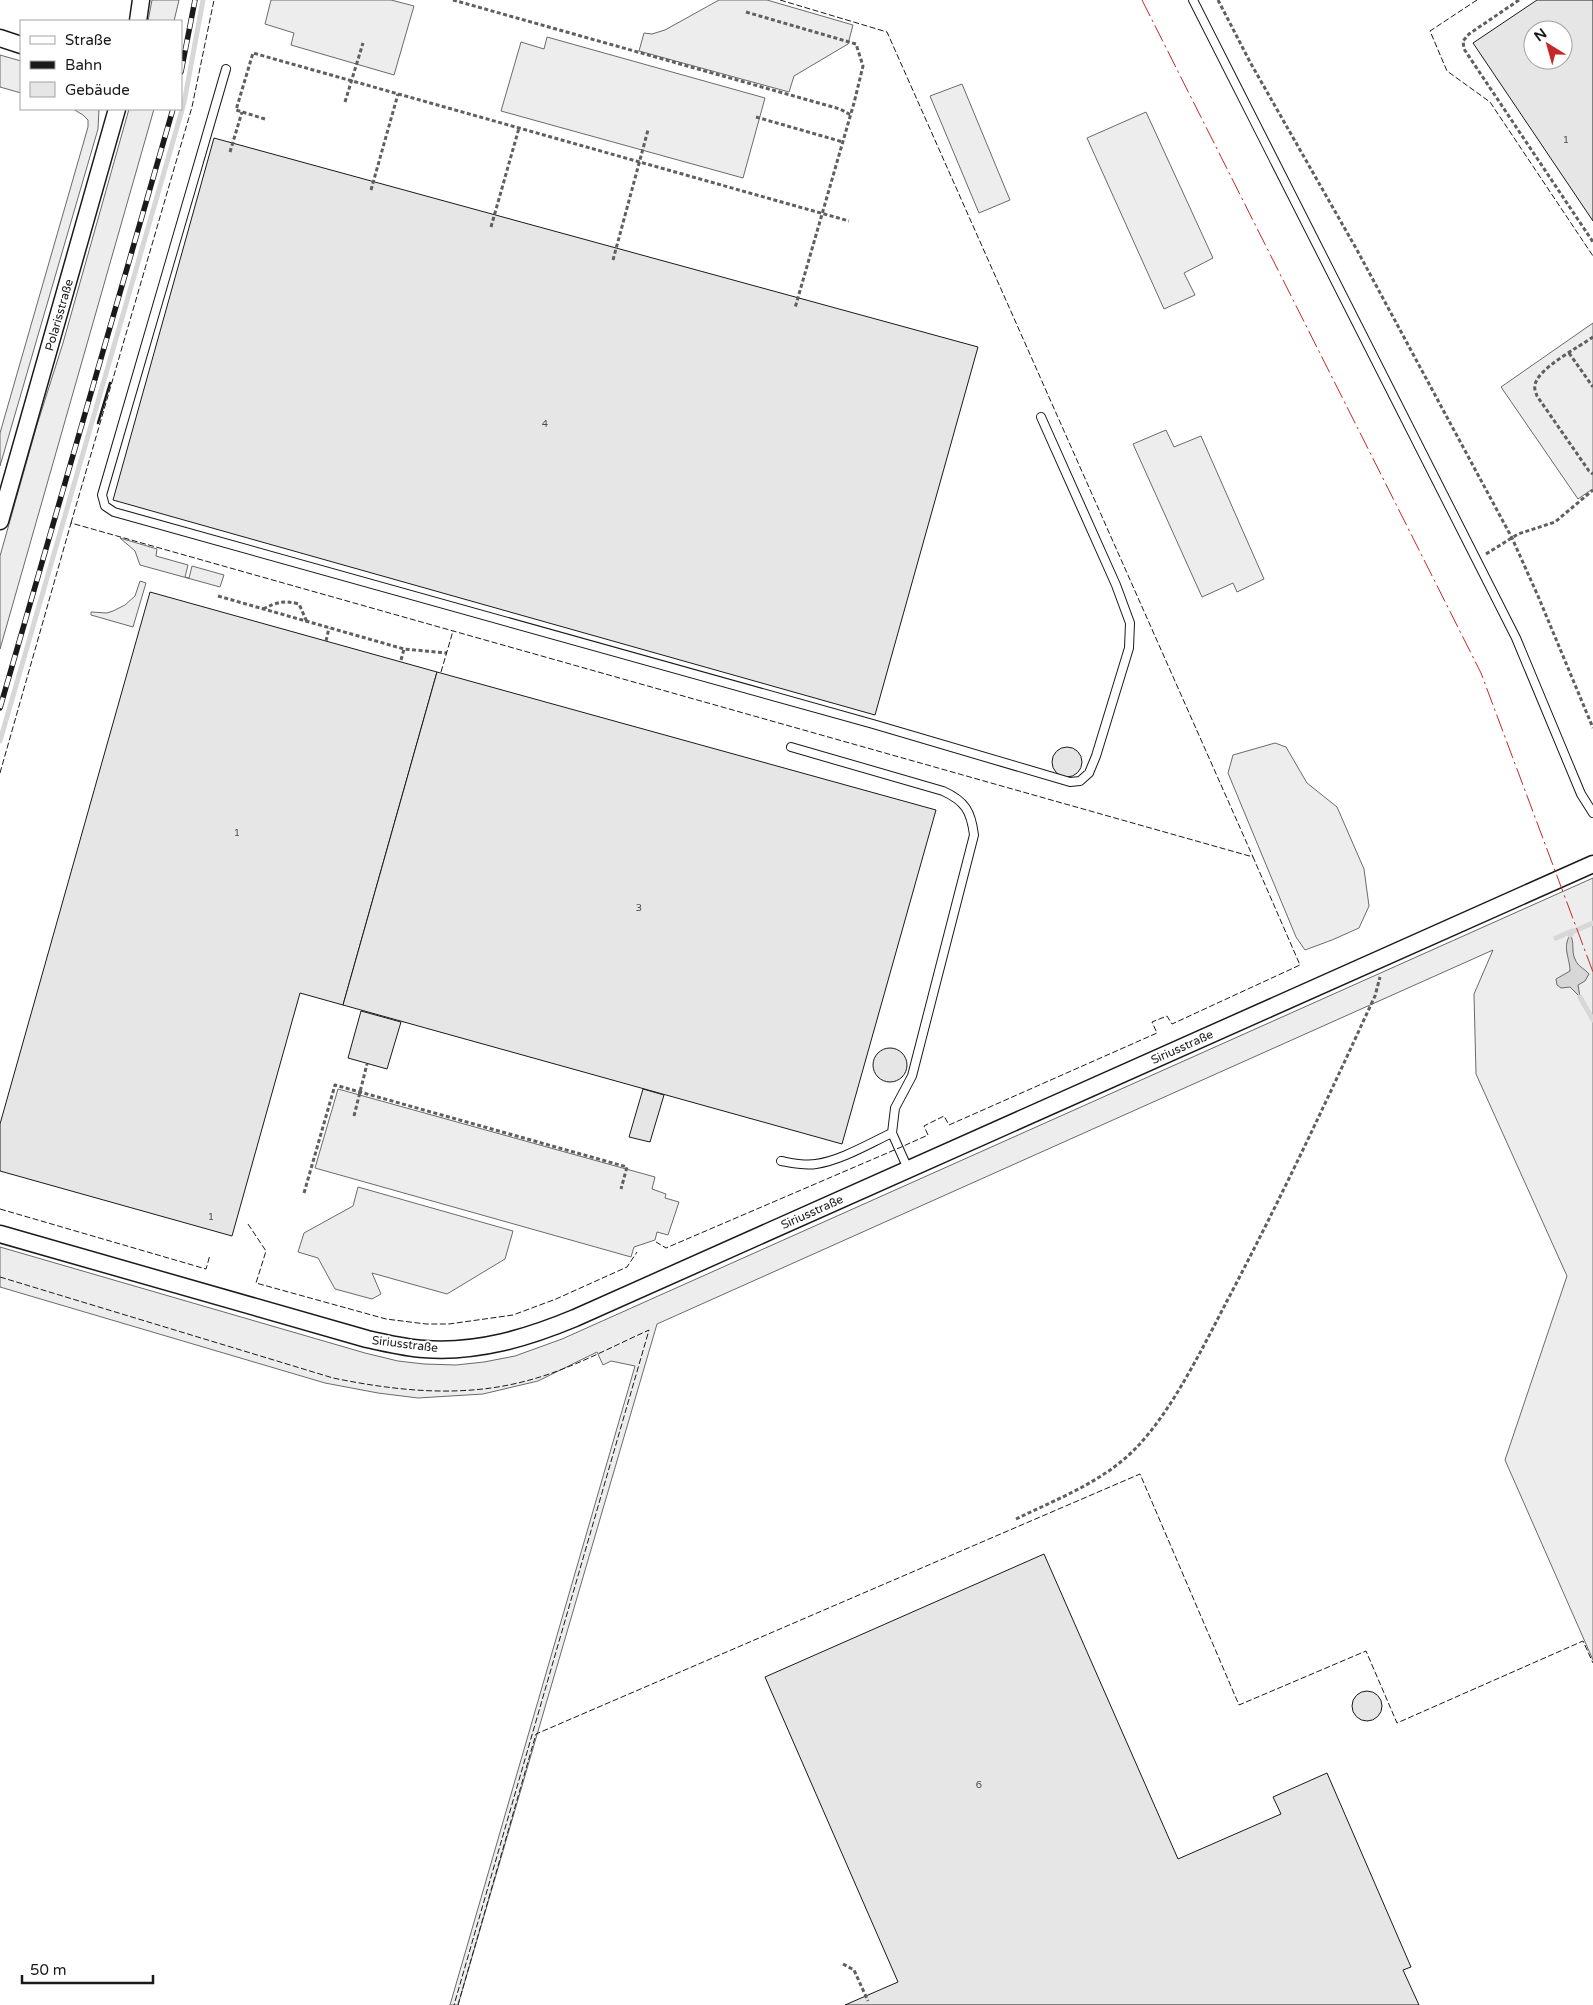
<svg xmlns="http://www.w3.org/2000/svg" width="1593" height="2005" font-family="'Varela Round',sans-serif">
<style>
.built{fill:#ededed;stroke:#6a6a6a}
.water{fill:#d7d7d7;stroke:#6a6a6a}
.lines{fill:none;stroke-linecap:round;stroke-linejoin:round}
.stream{stroke:#d7d7d7;stroke-width:5}
.building{fill:#e6e6e6;stroke:#1a1a1a;fill-rule:evenodd}
.lane-casing{stroke:#1a1a1a;stroke-width:10}
.street-casing{stroke:#1a1a1a;stroke-width:19}
.path{stroke:#5f5f5f;stroke-width:3;stroke-dasharray:4 2.5;stroke-linecap:butt}
.lane{stroke:#fff;stroke-width:8}
.street{stroke:#fff;stroke-width:16}
.rail-casing{stroke:#1a1a1a;stroke-width:5.5}
.rail{stroke:#fff;stroke-width:4;stroke-dasharray:11;stroke-linecap:butt}
.fence{stroke:#1a1a1a;stroke-width:1;stroke-dasharray:6 2.5;stroke-linecap:butt}
.wall{stroke:#1a1a1a;stroke-width:2.5}
.power{stroke:#c62828;stroke-width:1;stroke-dasharray:18 4 2.5 4;stroke-linecap:butt}
.labels{text-anchor:middle;dominant-baseline:central;stroke-width:4;stroke-linejoin:round;paint-order:stroke}
.number-label{font-size:10px;fill:#4d4d4d}
.street-label{font-size:12px;fill:#1a1a1a;stroke:#fff}
</style>
<rect width="100%" height="100%" fill="#fff"/>
<g class="built">
<polygon points="152,0 179,0 174,21 148,21"/>
<polygon points="271,0 391,0 414,6 394,75 291,45 294,33 265,24"/>
<polygon points="719,0 767,0 853,25 848,44 794,76 789,92 639,51 644,33 652,34 665,30"/>
<polygon points="547,37 765,98 743,178 501,111 521,42 544,49"/>
<polygon points="0,55 21,61 21,93 0,87"/>
<polygon points="962,84 1010,200 979,213 930,96"/>
<polygon points="73,109 99,109 98,129 0,466 0,433 88,127 88,120 83,115"/>
<polygon points="129,109 154,109 0,649 0,556 37,425 63,343"/>
<polygon points="1146,112 1213,258 1184,273 1195,295 1164,309 1087,138"/>
<polygon points="1593,323 1593,491 1591,490 1578,499 1501,387"/>
<polygon points="1166,430 1174,447 1201,436 1264,579 1237,592 1233,583 1202,597 1133,444"/>
<polygon points="120,538 157,549 156,556 188,565 185,577 189,578 192,566 224,575 220,587 140,565 135,551"/>
<polygon points="140,581 146,583 133,627 91,615 91,612 107,613 113,611 125,605 135,596"/>
<polygon points="1275,743 1286,747 1307,783 1337,807 1364,869 1369,906 1359,928 1332,940 1305,950 1296,937 1228,773 1233,755"/>
<polygon points="1593,878 1593,1660 1505,1460 1567,1276 1476,1074 1474,994 1493,950 657,1324 458,2005 450,2005 635,1366 611,1361 603,1365 597,1352 538,1381 483,1394 418,1398 378,1393 325,1383 0,1287 0,1247 365,1353 398,1361 424,1364 456,1365 484,1362 515,1356 562,1339"/>
<polygon points="338,1089 655,1177 652,1189 666,1194 665,1198 679,1202 668,1235 657,1232 655,1240 634,1247 631,1257 315,1168"/>
<polygon points="358,1187 513,1231 505,1259 447,1294 372,1273 381,1294 372,1299 335,1289 318,1258 298,1252 304,1233 353,1206"/>
</g>
<path class="water" d="M1570 935C1575 941 1571 952 1575 959 1578 967 1584 968 1589 974L1585 981 1578 985 1580 997 1570 987 1561 988 1557 985 1556 979 1570 971C1570 958 1562 948 1570 935Z"/>
<g class="lines">
<g class="stream">
<polyline points="0,741 184,103 203,0"/>
<polyline points="1570,935 1574,931 1593,923"/>
<polyline points="1556,938 1572,931"/>
<polyline points="1580,997 1593,1020"/>
</g>
</g>
<g class="building">
<path d="M1537 0H1593V221L1473 43ZM1533 30H1563V60H1533Z"/>
<polygon points="214,138 978,347 875,715 113,500"/>
<polygon points="150,592 437,672 343,1005 300,993 232,1236 0,1171 0,1124"/>
<polygon points="437,672 936,810 842,1144 343,1005"/>
<circle cx="1067" cy="762" r="15"/>
<polygon points="361,1011 401,1022 387,1069 348,1058"/>
<circle cx="890" cy="1065" r="17"/>
<polygon points="643,1089 664,1095 650,1142 629,1137"/>
<polygon points="1044,1554 1178,1859 1281,1814 1273,1797 1327,1773 1411,1967 1403,1970 1419,2005 845,2005 898,1982 765,1677"/>
<circle cx="1367" cy="1706" r="15"/>
</g>
<g class="lines">
<defs>
<g id="lane">
<polyline points="1193,0 1516,638 1581,794 1593,813"/>
<polyline points="226,69 102,495 105,506 114,512 873,724 1070,782 1080,781 1089,773 1096,756 1129,648 1130,623 1116,585 1041,417"/>
<path d="M791 747 943 791C965 801 971 811 974 835L912 1076 895 1108 892 1133 908 1169"/>
<path d="M781 1161C792 1163 804 1166 816 1164 842 1160 868 1144 892 1133"/>
</g>
<g id="street">
<polyline points="138,21 141,0"/>
<polyline points="0,38 21,45"/>
<polyline points="0,521 117,109"/>
<path d="M0 1234 367 1339C386 1343 405 1348 424 1349 477 1353 527 1338 575 1318L1593 864"/>
</g>
</defs>
<use href="#lane" class="lane-casing"/>
<use href="#street" class="street-casing"/>
<g class="path">
<polyline points="453,0 840,109 851,115"/>
<polyline points="1218,0 1250,62 1357,250 1512,538 1538,596 1593,728"/>
<polyline points="1519,0 1469,34 1463,41 1464,49 1593,242"/>
<polyline points="746,12 856,44 863,66 854,103 795,308"/>
<polyline points="345,102 363,43"/>
<polyline points="756,117 843,142"/>
<polyline points="265,119 236,110 253,53 849,221"/>
<polyline points="230,152 242,112"/>
<polyline points="371,190 398,94"/>
<polyline points="491,227 519,128"/>
<polyline points="613,260 648,130"/>
<path d="M1593 337C1579 347 1538 368 1535 385 1534 389 1536 393 1537 396L1589 471 1593 474"/>
<polyline points="1569,353 1593,387"/>
<polyline points="1486,554 1518,534 1555,522 1593,490"/>
<polyline points="218,596 404,649 447,653"/>
<path d="M263 609C277 602 284 600 299 604L307 622"/>
<polyline points="326,641 329,628"/>
<polyline points="401,660 404,649"/>
<polyline points="354,1116 367,1064"/>
<polyline points="304,1193 335,1085 627,1167 621,1189"/>
<path d="M1016 1519C1057 1499 1103 1482 1136 1448 1172 1411 1203 1347 1227 1301 1277 1206 1323 1109 1368 1011L1375 996 1380 977"/>
<polyline points="843,1964 854,1970 868,2001"/>
</g>
<use href="#lane" class="lane"/>
<use href="#street" class="street"/>
<defs>
<g id="rail">
<polyline points="181,72 195,0"/>
<polyline points="0,708 173,109"/>
</g>
</defs>
<use href="#rail" class="rail-casing"/>
<use href="#rail" class="rail"/>
<g class="fence">
<polyline points="780,0 887,32 1253,857"/>
<polyline points="1477,0 1430,31 1447,71 1490,102 1593,256"/>
<polyline points="71,523 192,107 214,0"/>
<polyline points="441,672 453,631"/>
<polyline points="0,773 71,523 1253,857 1300,965 1172,1024 1167,1016 1152,1022 1157,1033 949,1125 944,1116 924,1126 928,1135 899,1148 666,1248 656,1242"/>
<polyline points="0,1209 206,1269 210,1255"/>
<polyline points="248,1224 266,1251 256,1283 386,1319 426,1324 449,1324 513,1315 556,1299 627,1267 637,1252"/>
<path d="M0 1277 333 1378C397 1391 462 1398 526 1381 569 1370 609 1348 649 1330L454 2005"/>
<polyline points="458,2005 536,1734 1140,1474 1239,1705 1366,1651 1397,1723 1583,1641 1593,1663"/>
</g>
<polyline class="wall" points="98,423 110,383"/>
<polyline class="power" points="1142,0 1481,673 1593,972"/>
</g>
<g class="labels">
<g class="number-label">
<text x="1566" y="140">1</text>
<text x="545" y="424">4</text>
<text x="237" y="833">1</text>
<text x="639" y="908">3</text>
<text x="211" y="1217">1</text>
<text x="979" y="1785">6</text>
</g>
<g class="street-label">
<text transform="translate(59 315) rotate(-74)">Polarisstraße</text>
<text transform="translate(1182 1047) rotate(-24)">Siriusstraße</text>
<text transform="translate(812 1212) rotate(-24)">Siriusstraße</text>
<text transform="translate(405 1344) rotate(7)">Siriusstraße</text>
</g>
</g>
<rect x="20" y="20" width="162" height="90" fill="#ffffff" stroke="#a3a3a3"/>
<rect x="30" y="36" width="25" height="8" fill="#ffffff" stroke="#a3a3a3"/>
<text x="65" y="45" font-size="15" fill="#1a1a1a">Straße</text>
<rect x="30" y="61" width="25" height="8" fill="#1a1a1a" stroke="#a3a3a3"/>
<text x="65" y="70" font-size="15" fill="#1a1a1a">Bahn</text>
<rect x="30" y="82" width="25" height="15" fill="#e6e6e6" stroke="#a3a3a3"/>
<text x="65" y="95" font-size="15" fill="#1a1a1a">Gebäude</text>
<g transform="translate(1548 45) rotate(323)"><circle r="24" fill="#ffffff" stroke="#a3a3a3"/>
<path d="M0-4L9 19L0 12L-9 19Z" fill="#c62828"/>
<text y="-8" font-size="14" font-weight="bold" text-anchor="middle" fill="#1a1a1a">N</text>
</g>
<path d="M22 1975v8h131v-8" fill="none" stroke="#1a1a1a" stroke-width="2.5"/>
<text x="30" y="1975" font-size="15" fill="#1a1a1a" stroke="#ffffff" stroke-width="4" paint-order="stroke">50 m</text>
</svg>
